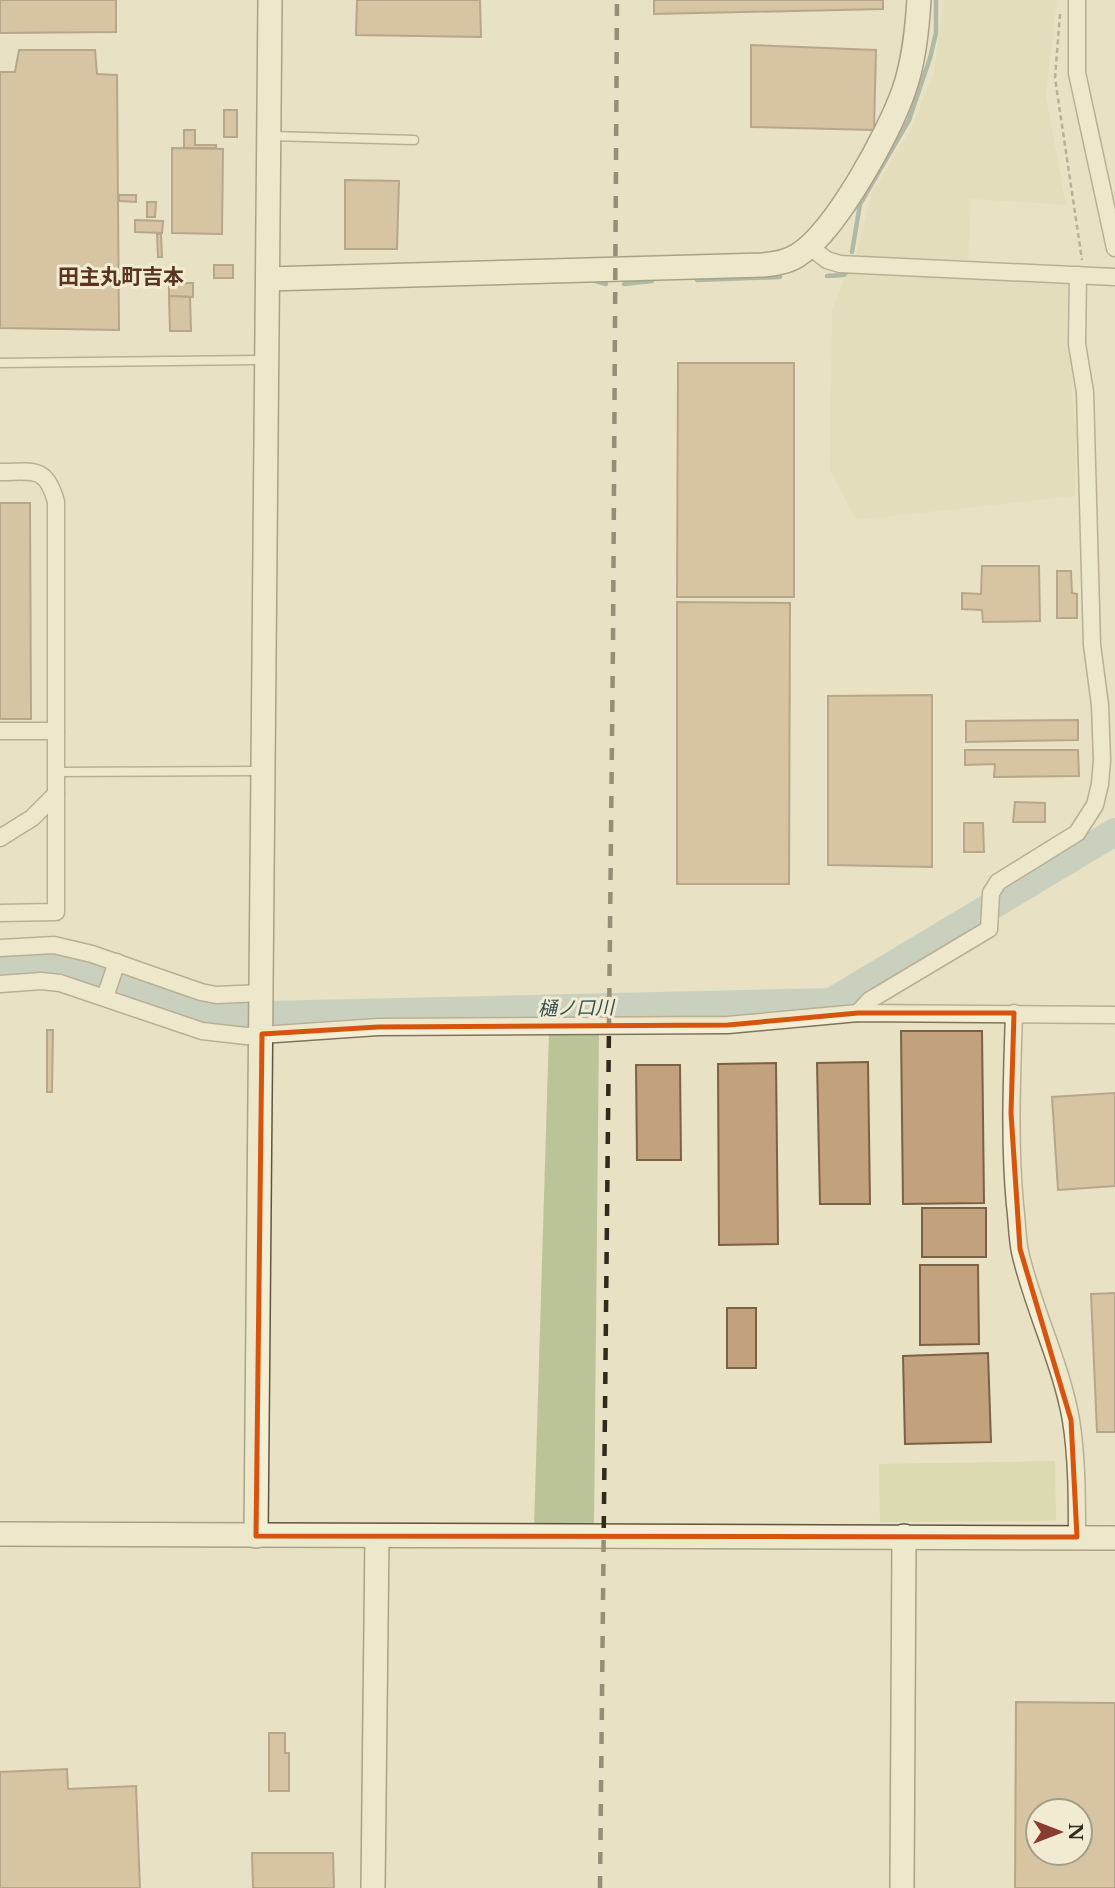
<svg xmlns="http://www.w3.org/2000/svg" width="1115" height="1888" font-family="'Libre Baskerville','Noto Sans JP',serif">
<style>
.farmland{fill:#dcdab1}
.green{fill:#bac498}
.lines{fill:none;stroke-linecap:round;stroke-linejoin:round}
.stream{stroke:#6d8884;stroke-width:4.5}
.river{stroke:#a4bbb7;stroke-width:28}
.building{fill:#c2a17d;stroke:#7c6145;stroke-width:2;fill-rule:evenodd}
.lane-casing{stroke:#80735c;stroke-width:11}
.street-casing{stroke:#80735c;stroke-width:19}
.secondary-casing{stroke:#61543f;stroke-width:26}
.path{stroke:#80735c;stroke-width:2.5;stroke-dasharray:5 3.5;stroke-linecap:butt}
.lane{stroke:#f4eed5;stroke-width:8}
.street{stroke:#f4eed5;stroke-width:16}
.secondary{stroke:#f4eed5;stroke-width:23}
.rail{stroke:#312a1e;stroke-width:4.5;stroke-dasharray:12 12;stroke-linecap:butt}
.marked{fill:none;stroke:#d6540e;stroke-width:5;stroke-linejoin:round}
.labels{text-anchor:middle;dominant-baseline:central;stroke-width:6;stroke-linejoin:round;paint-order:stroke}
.water-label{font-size:19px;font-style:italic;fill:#2f4e4f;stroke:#f0ebd1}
.quarter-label{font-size:21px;font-weight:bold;fill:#593423;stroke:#f0ebd1}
</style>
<rect width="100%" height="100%" fill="#e8e1c3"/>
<g class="farmland">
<polygon points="944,0 1057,0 1046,96 1066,205 971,199 968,262 856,256 872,192 909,133 933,75"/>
<polygon points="846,274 1074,275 1072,396 1077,434 1075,496 856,520 830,470 832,310"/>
<polygon points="1055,1461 1056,1521 880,1522 879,1464"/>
</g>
<polygon class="green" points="599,1030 594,1529 534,1528 549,1031"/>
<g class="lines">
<g class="stream">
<polyline points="852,252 860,204 909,120 930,58 936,33 936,0"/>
<polyline points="827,276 844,275 848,271"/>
<polyline points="592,280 606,284"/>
<polyline points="697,280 780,277"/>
<polyline points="624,284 652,281"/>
</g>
<polyline class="river" points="0,966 46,963 76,965 196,1010 227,1016 831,1002 1115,832"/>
</g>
<g class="building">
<polygon points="0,0 116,0 116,32 0,33"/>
<polygon points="357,0 480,0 481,37 356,35"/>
<polygon points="654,0 883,0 883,9 654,14"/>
<polygon points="751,45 876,50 874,130 751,127"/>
<polygon points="19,50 95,50 97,74 117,75 119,330 0,328 0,72 15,72"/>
<rect x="224" y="110" width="13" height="27"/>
<polygon points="184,130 195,130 195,145 216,145 216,148 184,148"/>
<polygon points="172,148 223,149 222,234 172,233"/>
<polygon points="345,180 399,181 397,249 345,249"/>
<polygon points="119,195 136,195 136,202 119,201"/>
<polygon points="147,202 156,202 155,217 147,217"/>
<polygon points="135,220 163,221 162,233 135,232"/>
<polygon points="157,234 161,234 162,257 158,257"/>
<rect x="214" y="265" width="19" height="13"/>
<polygon points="169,283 193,283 193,297 169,296"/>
<polygon points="169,296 190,297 191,331 170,331"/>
<polygon points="678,363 794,363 794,597 677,597"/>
<polygon points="0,503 30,503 31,719 0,719"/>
<polygon points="982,566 1039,566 1040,621 983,622 982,610 962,609 962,593 981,594"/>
<polygon points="1057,571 1071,571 1072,593 1077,594 1077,618 1057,618"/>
<polygon points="677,602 790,603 789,884 677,884"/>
<polygon points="932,695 932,867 828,865 828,696"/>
<polygon points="1078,720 1078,740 966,742 966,721"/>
<polygon points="965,750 1078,750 1079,776 994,777 995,764 965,765"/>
<polygon points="1015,802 1045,803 1045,822 1013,822"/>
<polygon points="964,823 983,823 984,852 964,852"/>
<polygon points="47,1030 53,1030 52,1092 47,1092"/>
<polygon points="901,1031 982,1031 984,1203 903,1204"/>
<polygon points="868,1062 870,1204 820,1204 817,1063"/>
<polygon points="776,1063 778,1244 719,1245 718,1064"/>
<polygon points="636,1065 680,1065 681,1160 637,1160"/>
<polygon points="1115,1093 1115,1186 1058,1190 1052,1097"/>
<rect x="922" y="1208" width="64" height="49"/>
<polygon points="920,1265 978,1265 979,1344 920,1345"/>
<polygon points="1115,1293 1115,1432 1097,1432 1091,1294"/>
<rect x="727" y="1308" width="29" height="60"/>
<polygon points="988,1353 991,1442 905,1444 903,1356"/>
<path d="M1016 1702 1115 1703V1888H1015ZM1038 1811H1080V1853H1038Z"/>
<polygon points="269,1733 285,1733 285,1753 289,1753 289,1791 269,1791"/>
<polygon points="67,1769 68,1789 136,1786 140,1888 0,1888 0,1772"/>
<polygon points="252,1853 333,1853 334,1888 253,1888"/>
</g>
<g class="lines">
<defs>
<g id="lane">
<polyline points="271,136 414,140"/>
<polyline points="0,363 263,360"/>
<polyline points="56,772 259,771"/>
</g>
<g id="street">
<polyline points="1077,0 1077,73 1115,248"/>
<polyline points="810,247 827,260 840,264 1115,277"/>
<path d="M0 472C33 472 46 465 56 502V912L0 913"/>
<polyline points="0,731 56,731"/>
<polyline points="0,838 32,818 56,794"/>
<polyline points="0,948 54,945 92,954 201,992 216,995 262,993"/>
<polyline points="0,984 41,981 60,983 202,1031 246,1036 378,1027 728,1025 858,1013 1115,1015"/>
<polyline points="105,997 117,962"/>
<polyline points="858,1013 870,1000 989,929 991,893 998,882 1077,833 1095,805 1100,784 1102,760 1100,705 1092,645 1085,392 1077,344 1078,275"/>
<path d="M1014 1013C1012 1077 1009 1141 1015 1205 1017 1220 1017 1237 1020 1252 1033 1309 1061 1363 1071 1420 1077 1458 1077 1498 1077 1537"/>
</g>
<g id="secondary">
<path d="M268 279 763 265C775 264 788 262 798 255 836 231 889 133 904 90 914 61 917 30 919 0"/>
<polyline points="0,1534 1115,1538"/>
<polyline points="256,1536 270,0"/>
<polyline points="373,1888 377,1536"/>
<polyline points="902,1888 904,1536"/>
</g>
</defs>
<use href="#lane" class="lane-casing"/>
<use href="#street" class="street-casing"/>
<use href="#secondary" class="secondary-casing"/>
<polyline class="path" points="1060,14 1055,78 1082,260"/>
<use href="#lane" class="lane"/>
<use href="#street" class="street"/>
<use href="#secondary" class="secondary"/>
<polyline class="rail" points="600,1888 613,642 617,0"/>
</g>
<path d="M0 0H1115V1888H0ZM858 1013H1014L1011 1113 1020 1249 1071 1420 1077 1537 256 1536 262 1034 378 1027 728 1025Z" fill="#e8e1c3" fill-opacity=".55" fill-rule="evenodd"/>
<path class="marked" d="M858 1013H1014L1011 1113 1020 1249 1071 1420 1077 1537 256 1536 262 1034 378 1027 728 1025Z"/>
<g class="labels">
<g class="water-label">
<text transform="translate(576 1008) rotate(-1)">樋ノ口川</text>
</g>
<g class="quarter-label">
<text x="121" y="277">田主丸町吉本</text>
</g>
</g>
<g transform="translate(1059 1832) rotate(90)"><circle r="33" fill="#f0ebd1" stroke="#a49e89" stroke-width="2"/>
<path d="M0-5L12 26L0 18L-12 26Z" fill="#873c33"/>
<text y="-10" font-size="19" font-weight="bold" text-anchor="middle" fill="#312a1e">N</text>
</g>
</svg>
